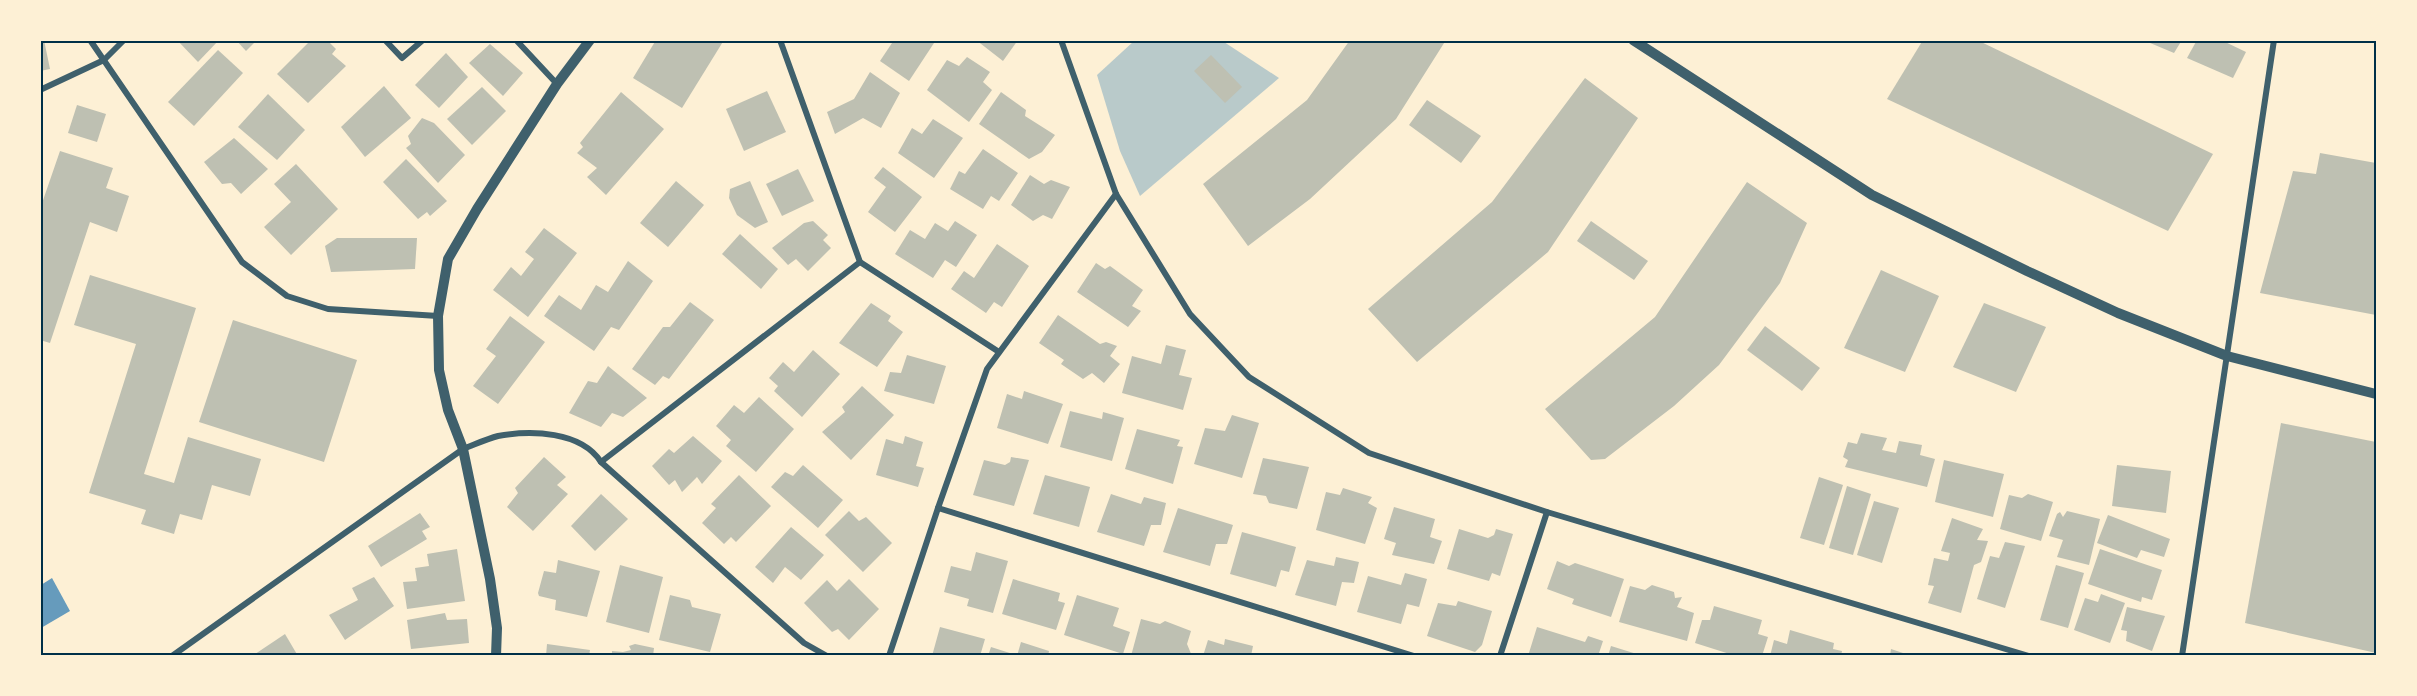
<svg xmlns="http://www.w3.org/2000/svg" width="2417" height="696" font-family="Bitter,serif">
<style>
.green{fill:#b9caca}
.water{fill:#669bbc}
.building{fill:#bec0b2}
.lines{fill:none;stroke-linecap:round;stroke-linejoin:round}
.minor{stroke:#3f606c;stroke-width:6}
.tertiary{stroke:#3f606c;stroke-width:10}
.neatline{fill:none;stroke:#003049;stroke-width:2}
</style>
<rect width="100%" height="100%" fill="#fdf0d5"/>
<polygon class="green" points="1221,40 1279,78 1140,196 1120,151 1097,75 1134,41"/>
<polygon class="water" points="52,578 70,611 41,628 41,585"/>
<g class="building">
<polygon points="40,40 44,40 50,69 40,71"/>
<polygon points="177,40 219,40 198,62"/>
<polygon points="236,40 257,40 246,51"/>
<polygon points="311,40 327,40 336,49 332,54 346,66 308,103 277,74"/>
<polygon points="656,40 724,40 682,108 633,78"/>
<polygon points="894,40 936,40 909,81 880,61"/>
<polygon points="976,40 1018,40 1003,61"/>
<polygon points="1350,40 1446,40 1396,119 1310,199 1248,246 1203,184 1307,100"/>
<polygon points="1923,40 1977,40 2213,154 2168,231 1887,99"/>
<polygon points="2143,40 2182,40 2174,53"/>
<polygon points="2197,40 2221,40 2246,52 2233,78 2187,58"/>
<polygon points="490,44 523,73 503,96 469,63"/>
<polygon points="218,50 243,73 194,126 168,102"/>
<polygon points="446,53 468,77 439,108 415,85"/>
<polygon points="1211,55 1242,87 1225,103 1194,71"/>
<polygon points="967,57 990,72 983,82 992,90 969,122 927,90 947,60 959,66"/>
<polygon points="870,72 900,93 881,128 863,118 835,134 827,112 854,99"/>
<polygon points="1585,78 1638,118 1548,252 1417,362 1368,309 1492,202"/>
<polygon points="384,86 411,118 365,157 341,127"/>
<polygon points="482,87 506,111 472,145 447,119"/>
<polygon points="767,91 786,132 744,151 726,109"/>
<polygon points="621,92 664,129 606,195 587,177 597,168 577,153 583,147 580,143"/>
<polygon points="1001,92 1026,110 1025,116 1055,135 1042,152 1029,159 979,124"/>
<polygon points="268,94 305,130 277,160 238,127"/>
<polygon points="1427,100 1481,136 1461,163 1409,125"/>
<polygon points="77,105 106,114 97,142 68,133"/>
<polygon points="422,118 434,123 465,155 438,183 406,148 411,144 408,136"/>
<polygon points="933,119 963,138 934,178 898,153 912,128 922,134"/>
<polygon points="234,138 268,169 241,194 231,183 222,184 204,162"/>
<polygon points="983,149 1018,173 999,201 991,196 983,209 950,189 959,171 965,174"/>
<polygon points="60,151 113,168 106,188 129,196 117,232 90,222 50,343 40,340 40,209"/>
<polygon points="2320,153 2376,163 2376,315 2260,293 2293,171 2316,174"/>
<polygon points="406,159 447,201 430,216 427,212 418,219 383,182"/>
<polygon points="296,164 338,209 291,255 264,227 291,202 274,184"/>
<polygon points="883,167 922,197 895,232 868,212 886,187 874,178"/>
<polygon points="798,169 814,201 782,216 766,184"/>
<polygon points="1030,175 1044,184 1051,180 1070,187 1052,219 1043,215 1033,221 1011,205"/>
<polygon points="676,181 704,205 668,247 640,223"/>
<polygon points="750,181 768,222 755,228 737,215 729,198 730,189"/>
<polygon points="1747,182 1807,223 1780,283 1719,365 1674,406 1605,459 1591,460 1545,409 1655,317"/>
<polygon points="813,221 828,235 823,240 831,248 808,271 796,259 788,265 772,248 804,223"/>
<polygon points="955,221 977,235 956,267 945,260 933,278 895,254 910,230 925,239 935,223 948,231"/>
<polygon points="1591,221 1648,261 1634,280 1577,241"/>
<polygon points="544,228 577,253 528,317 493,290 511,267 521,276 534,259 525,252"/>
<polygon points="740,234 778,269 761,289 722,254"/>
<polygon points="337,238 417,238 415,269 331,272 325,246"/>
<polygon points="997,244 1029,266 1002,307 994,302 986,313 951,289 964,271 974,278"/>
<polygon points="628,261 653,281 619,330 611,327 594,351 544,316 559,295 581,310 596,285 608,292"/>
<polygon points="1096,263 1105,269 1110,266 1143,290 1132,306 1141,311 1128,327 1077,292"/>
<polygon points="1881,270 1939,296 1905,372 1844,348"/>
<polygon points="90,275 196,308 144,474 174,483 188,437 261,459 250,496 212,485 202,520 180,514 174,534 141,524 146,510 89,493 136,344 74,325"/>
<polygon points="690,302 714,320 669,379 663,376 655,385 632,369 663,327 670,327"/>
<polygon points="871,303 891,316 888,321 903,332 877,367 839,343"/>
<polygon points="1984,303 2046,327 2016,392 1953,367"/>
<polygon points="1058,315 1100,344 1106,342 1117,346 1110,356 1120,364 1104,383 1092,373 1083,379 1061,364 1064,360 1039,343"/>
<polygon points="510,316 545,342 498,404 473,386 496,356 486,349"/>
<polygon points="233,320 357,360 324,462 199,422"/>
<polygon points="1765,326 1820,368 1802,391 1747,350"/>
<polygon points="1166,345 1186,350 1179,375 1192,378 1183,410 1122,393 1132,356 1161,364"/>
<polygon points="813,350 840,374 802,417 774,391 778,386 769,378 783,362 794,372"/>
<polygon points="907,355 946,366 934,404 884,391 890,372 901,373"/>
<polygon points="608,366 647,398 623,417 612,413 601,427 569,413 588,381 597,383"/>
<polygon points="862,386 894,415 851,460 822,432 845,412 842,407"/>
<polygon points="1024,391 1063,404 1048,444 997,428 1007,394 1022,399"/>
<polygon points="759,397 794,429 756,472 726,446 731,440 716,426 734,405 744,413"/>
<polygon points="1070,411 1102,419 1103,412 1124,418 1112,461 1060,447"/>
<polygon points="1232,415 1259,423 1242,478 1194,464 1205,428 1225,431"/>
<polygon points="2281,423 2376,442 2376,653 2245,623"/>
<polygon points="1137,429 1180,440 1177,446 1183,447 1173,484 1125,469"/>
<polygon points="1861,433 1887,438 1882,450 1896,453 1899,441 1922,445 1920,455 1935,459 1927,487 1845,467 1848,460 1843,457 1848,442 1857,444"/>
<polygon points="693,436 722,461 702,484 697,477 682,492 675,480 669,485 652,466 669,449 674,453"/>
<polygon points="905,436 923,442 916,466 924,468 918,487 876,475 886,439 903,444"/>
<polygon points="544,457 566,477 557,485 568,494 533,531 507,507 518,493 515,488"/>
<polygon points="1011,457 1029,460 1014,506 973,495 984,460 1005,465 1010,462"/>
<polygon points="1263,458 1309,467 1297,509 1269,503 1266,496 1253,494"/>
<polygon points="1944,460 2004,474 1993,517 1935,502"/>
<polygon points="803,465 843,500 818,528 771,487 785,472 793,476"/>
<polygon points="2117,465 2171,471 2166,513 2112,506"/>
<polygon points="739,475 771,506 736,542 731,537 724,544 702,523 716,508 711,504"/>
<polygon points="1045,475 1090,487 1079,527 1033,514"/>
<polygon points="1819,477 1843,485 1824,545 1800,538"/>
<polygon points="1847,486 1871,494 1853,555 1829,548"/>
<polygon points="1343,488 1372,497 1368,503 1377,508 1365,544 1316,530 1326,492 1340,495"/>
<polygon points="601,494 628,519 595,551 571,526"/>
<polygon points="1111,494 1141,504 1144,497 1166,503 1161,525 1151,525 1144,546 1097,532"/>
<polygon points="2028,494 2053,502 2041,541 2000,529 2009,495 2022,498"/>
<polygon points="1874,501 1899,508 1882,563 1857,555"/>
<polygon points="1394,507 1435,519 1430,537 1442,541 1434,564 1392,555 1396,543 1384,539"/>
<polygon points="1178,508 1233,525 1227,544 1216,544 1210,566 1163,552"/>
<polygon points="849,511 859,521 866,517 892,543 863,572 825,535"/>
<polygon points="2067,511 2100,519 2089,565 2057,557 2063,540 2049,536 2057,514 2060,512 2063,517"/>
<polygon points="420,513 430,527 422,531 427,539 381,567 368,546"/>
<polygon points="2108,515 2170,539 2164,557 2141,550 2137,558 2097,543"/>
<polygon points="1952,518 1983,529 1977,540 1988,541 1981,562 1974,565 1961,613 1928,603 1934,586 1928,585 1934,558 1948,561 1950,553 1941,551"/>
<polygon points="791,527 824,555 801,580 785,567 773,583 755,567"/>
<polygon points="1459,529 1488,538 1494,535 1496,529 1513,534 1500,576 1492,573 1489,581 1447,569"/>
<polygon points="1242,532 1296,547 1289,572 1281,570 1276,587 1230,574"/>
<polygon points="2005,542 2025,546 2005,608 1977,599 1990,556 1999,558"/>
<polygon points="457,549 465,601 407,609 403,582 417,581 415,568 429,566 427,554"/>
<polygon points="2100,549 2162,570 2152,600 2142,597 2141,602 2088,584"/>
<polygon points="976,552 1008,561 993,613 967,606 969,599 944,592 951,566 971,571"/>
<polygon points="1336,557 1359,562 1354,583 1342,582 1336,606 1295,595 1307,560 1334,566"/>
<polygon points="558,560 600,571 587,617 555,610 556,600 539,596 538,593 544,571 556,573"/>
<polygon points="1557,561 1569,566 1575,563 1624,579 1611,617 1572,604 1574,599 1547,589"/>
<polygon points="620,565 663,577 649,633 606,622"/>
<polygon points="2056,565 2084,573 2068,628 2040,620"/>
<polygon points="1405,573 1427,579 1419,607 1407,604 1401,624 1357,612 1368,576 1401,585"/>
<polygon points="374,577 394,606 345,640 329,615 358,600 352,588"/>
<polygon points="849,579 879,609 849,640 838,629 832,632 804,603 827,580 837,591"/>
<polygon points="1013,579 1060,593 1058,601 1065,603 1056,630 1002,614"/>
<polygon points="1652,585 1674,592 1675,598 1682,597 1677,607 1694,613 1687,641 1619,622 1630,586 1645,590"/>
<polygon points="2101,594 2125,603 2110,643 2074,630 2085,598 2098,602"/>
<polygon points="670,595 690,600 692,607 721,614 710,652 659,640"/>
<polygon points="1077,595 1119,608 1113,626 1130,632 1123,654 1064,635"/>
<polygon points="1458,601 1492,611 1482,645 1475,652 1427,636 1438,603 1456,606"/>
<polygon points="1714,606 1762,620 1758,634 1768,637 1762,656 1736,656 1695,643 1702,620 1710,620"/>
<polygon points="2127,607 2165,616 2152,651 2126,641 2127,631 2121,630"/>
<polygon points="445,613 447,620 467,619 469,643 411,649 407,620"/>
<polygon points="1141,619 1160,624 1165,621 1191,631 1187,644 1192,656 1131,656"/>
<polygon points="940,627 985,639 980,656 966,653 965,656 932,656"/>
<polygon points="1537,627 1585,642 1588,636 1603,641 1598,656 1528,656"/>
<polygon points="1790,630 1834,643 1833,649 1842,651 1841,656 1770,656 1774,640 1787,644"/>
<polygon points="285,634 298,656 252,656"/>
<polygon points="1225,639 1253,646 1251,656 1203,656 1208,640 1224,645"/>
<polygon points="1021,642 1049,651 1048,656 1017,656"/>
<polygon points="547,644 590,650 589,656 546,656"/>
<polygon points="635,644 654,648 653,656 612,656 612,651 623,652 631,650 629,646"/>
<polygon points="1611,646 1640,655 1640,656 1608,656"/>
<polygon points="991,647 1016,655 1016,656 988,656"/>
<polygon points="1891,649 1909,655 1909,656 1890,656"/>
</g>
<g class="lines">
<g class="minor">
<polyline points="90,40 242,262 287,296 328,309 438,316"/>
<polyline points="385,40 402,58 423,40"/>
<polyline points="516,40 557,84"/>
<polyline points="780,40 860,262 999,352"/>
<polyline points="1061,40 1116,194 1190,314 1249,377 1369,453 1547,512 2029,656"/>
<polyline points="40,90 104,60 124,40"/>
<polyline points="601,462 860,262"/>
<polyline points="938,508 1414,656"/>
<path d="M172 656 463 449C474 445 486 439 498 436 531 430 581 431 601 462L804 643 827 656"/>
<polyline points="889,656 938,508 987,369 1116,194"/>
<polyline points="1500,656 1547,512"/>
<polyline points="2182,656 2274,40"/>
</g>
<g class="tertiary">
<polyline points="1633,40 1872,195 2027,271 2118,313 2227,356 2376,394"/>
<polyline points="496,656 497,628 490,579 463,449 448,410 439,370 438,316 448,259 477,209 557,84 590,40"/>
</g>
</g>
<rect width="2417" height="696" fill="none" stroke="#fdf0d5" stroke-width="84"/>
<rect x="42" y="42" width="2333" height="612" class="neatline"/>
</svg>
